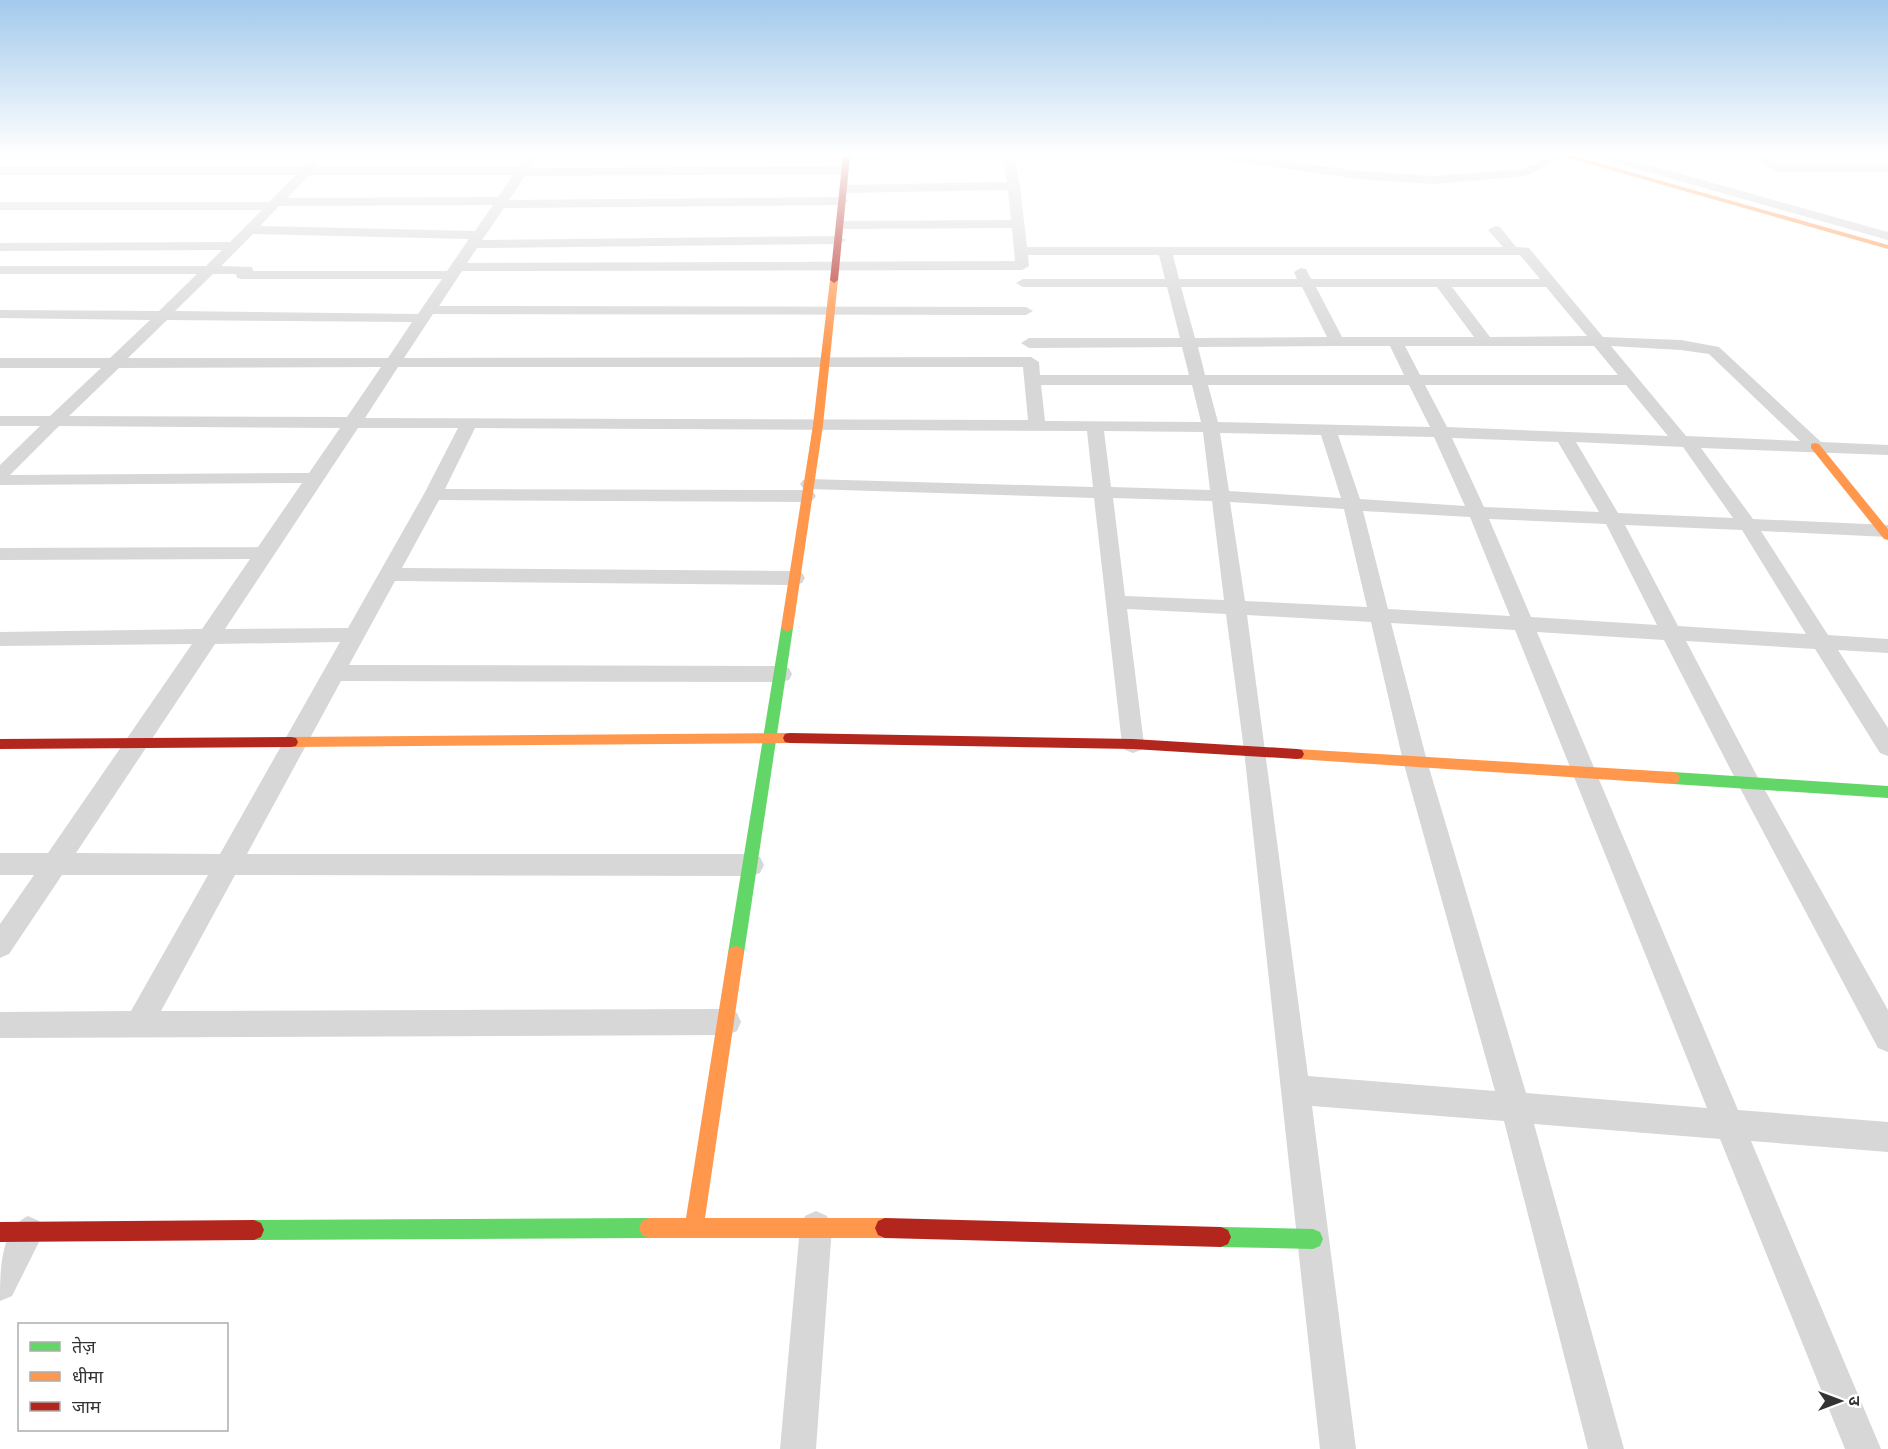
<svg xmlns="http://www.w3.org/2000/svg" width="1888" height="1449" font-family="Quicksand,'Noto Sans Devanagari',sans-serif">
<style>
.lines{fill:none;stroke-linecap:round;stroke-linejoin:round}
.street{fill:#d7d7d7;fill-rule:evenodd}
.fast{fill:#63d668;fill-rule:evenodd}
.slow{fill:#ff974d;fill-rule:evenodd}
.jam{fill:#b3261e;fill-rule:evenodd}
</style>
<rect width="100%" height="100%" fill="#fff"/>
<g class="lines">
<g class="street">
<path d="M526 156H538L530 168 846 166 852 170 846 174 525 176 509 200 843 197 849 201 843 205 504 208 482 240 839 236 846 240 839 244 477 248 467 263 1015 261 1012 228 841 229 835 225 841 221 1011 220 1008 190 844 193 838 189 844 185 1007 182 1002 156H1014L1020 186 1027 247H1503L1488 230 1495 226 1500 227 1516 247 1529 248 1603 337 1681 340 1719 347 1821 442 1888 445V455L1701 448 1753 519 1888 525V537L1761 531 1828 635 1888 639V653L1838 650 1888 728V756L1880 753 1815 649 1686 641 1757 776 1888 1010V1052L1878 1048 1741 790 1664 640 1537 632 1738 1110 1888 1122V1152L1751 1141 1881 1449H1845L1720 1139 1534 1124 1624 1449H1588L1504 1121 1312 1106 1356 1449H1320L1244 750 1226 614 1127 609 1144 744 1141 750 1133 753 1125 750 1122 744 1094 498 809 489 803 488 800 484 803 480 809 479 1093 487 1087 431 475 428 445 489 807 490 813 492 816 496 813 500 807 502 439 500 402 568 795 571 802 573 805 578 802 583 795 585 395 581 349 665 781 666 789 668 792 674 789 680 781 682 341 681 247 854H751L760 857 764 865 760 873 751 876 235 875 161 1011 727 1009 737 1013 741 1022 737 1031 727 1035 0 1038V1012L131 1011 208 875H62L9 954 0 958V924L34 875H0V853H48L192 644 0 646V632L202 629 250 559 0 560V548L258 547 302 483 0 485V465L40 426H0V416H50L101 368H0V358H110L150 320 0 318V310L159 311 197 274H0V266H206L222 250 0 251V243L230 242 262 210H0V202H269L296 175H0V167H303L311 162 315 163 316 167H518ZM309 175H513L498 197 287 198ZM493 205 475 231 260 226 279 206ZM253 234 469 239 447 271H253L252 267 221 266ZM1028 255H1159L1165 279H1023L1016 283 1023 287H1167L1180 338H1029L1021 343 1029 348 1182 347 1189 375H1040L1039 362 1031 357 404 358 433 314 1026 315 1033 311 1026 307 439 306 462 271 1022 270 1029 266ZM1173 255H1520L1540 279H1311L1306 269 1301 268 1294 272 1297 279H1179ZM213 274H236L237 278 242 279H442L418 314 175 311ZM1181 287H1302L1327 337 1195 338ZM1316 287H1437L1474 337H1342ZM1452 287H1546L1587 336 1490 337ZM167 320 412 322 388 358H128ZM1333 346H1390L1404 375H1205L1198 347ZM1405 346H1594L1618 375H1420ZM1611 346 1681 350 1709 354 1800 441 1686 436ZM381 367 347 417 69 416 119 368ZM398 367H1023L1028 420 365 418ZM1041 385H1192L1201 422 1045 421ZM1208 385H1409L1430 427 1218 422ZM1425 385H1626L1668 436 1447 427ZM59 426 340 428 309 473 10 475ZM358 428H458L424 494 348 628 225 629ZM1104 431 1203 432 1210 490 1111 487ZM1220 433 1321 435 1341 498 1229 491ZM1338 435 1434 437 1465 506 1360 499ZM1452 438 1558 442 1599 512 1484 507ZM1576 442 1683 447 1733 518 1618 513ZM1113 498 1212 501 1224 600 1125 596ZM1230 502 1344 509 1367 607 1245 601ZM1363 511 1470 517 1510 616 1388 609ZM1489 519 1606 524 1657 625 1531 617ZM1625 525 1742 530 1806 634 1678 626ZM1247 615 1371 622 1403 761 1495 1091 1308 1076ZM1391 623 1515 630 1707 1108 1526 1093 1427 761ZM340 642 220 854 76 853 215 644Z"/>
<polygon points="896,156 891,159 847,161 841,157"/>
<polygon points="1213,156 1248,156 1359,171 1434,176 1524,169 1550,156 1566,156 1526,176 1434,184 1359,179 1218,159"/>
<polygon points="1617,156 1888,232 1888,240 1602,159 1600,157"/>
<polygon points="1755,156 1768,156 1779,164 1888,164 1888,172 1776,172"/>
<polygon points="816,1211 827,1216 832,1227 816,1449 780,1449 800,1227 805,1216"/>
<path d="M28 1216 39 1221 44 1232 12 1296 0 1301C0 1271 0 1229 28 1216Z"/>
</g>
<g class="fast">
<polygon points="787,624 793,628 744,953 742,958 736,960 730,958 728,953 781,628"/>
<polygon points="1673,772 1888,786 1888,798 1673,784 1668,782 1666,778 1668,774"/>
<polygon points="649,1218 656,1221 659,1228 656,1235 649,1238 254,1240 247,1237 244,1230 247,1223 254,1220"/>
<polygon points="1221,1227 1313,1229 1320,1232 1323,1239 1320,1246 1313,1249 1221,1247 1214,1244 1211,1237 1214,1230"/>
</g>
<g class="slow">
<polygon points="1561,156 1574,156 1888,245 1888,249"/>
<polygon points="834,277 838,280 823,425 793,628 787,632 781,628 813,425 830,280"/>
<polygon points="1815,443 1819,444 1888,529 1888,540 1884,539 1811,448 1811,444"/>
<polygon points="790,733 795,734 797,738 795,742 790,743 291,747 286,746 284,742 286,738 291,737"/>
<polygon points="1297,749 1673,772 1678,774 1680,778 1678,782 1673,784 1297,759 1292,758 1290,754 1292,750"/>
<polygon points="736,946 742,948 744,953 705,1218 885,1218 892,1221 895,1228 892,1235 885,1238 649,1238 642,1235 639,1228 642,1221 649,1218 686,1218 728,953 730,948"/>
</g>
<g class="jam">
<polygon points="843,156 850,156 838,280 834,283 830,280"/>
<polygon points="790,733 1133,739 1297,749 1302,750 1304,754 1302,758 1297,759 1133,749 790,743 785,742 783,738 785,734"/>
<polygon points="291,737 296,738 298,742 296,746 291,747 0,749 0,739"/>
<polygon points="885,1218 1221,1227 1228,1230 1231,1237 1228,1244 1221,1247 885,1238 878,1235 875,1228 878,1221"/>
<polygon points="254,1220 261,1223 264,1230 261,1237 254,1240 0,1242 0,1222"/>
</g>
</g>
<linearGradient id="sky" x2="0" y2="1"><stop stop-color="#a3caec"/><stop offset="0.43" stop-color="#fff"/><stop offset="1" stop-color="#fff" stop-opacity="0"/></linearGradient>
<rect width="1888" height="359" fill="url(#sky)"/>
<rect x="18" y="1323" width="210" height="108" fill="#ffffff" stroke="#adadad" stroke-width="1.5"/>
<rect x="30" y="1342" width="30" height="9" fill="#63d668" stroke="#adadad" stroke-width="1.5"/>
<text x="72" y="1353" font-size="18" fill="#333333">तेज़</text>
<rect x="30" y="1372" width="30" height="9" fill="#ff974d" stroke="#adadad" stroke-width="1.5"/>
<text x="72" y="1383" font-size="18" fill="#333333">धीमा</text>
<rect x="30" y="1402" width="30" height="9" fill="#b3261e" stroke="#adadad" stroke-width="1.5"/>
<text x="72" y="1413" font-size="18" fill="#333333">जाम</text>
<g transform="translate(1840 1401) rotate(90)" stroke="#ffffff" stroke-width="4.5" paint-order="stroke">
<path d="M0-4.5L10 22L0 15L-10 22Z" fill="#333333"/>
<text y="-9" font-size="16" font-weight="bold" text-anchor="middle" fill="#333333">उ</text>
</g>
</svg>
